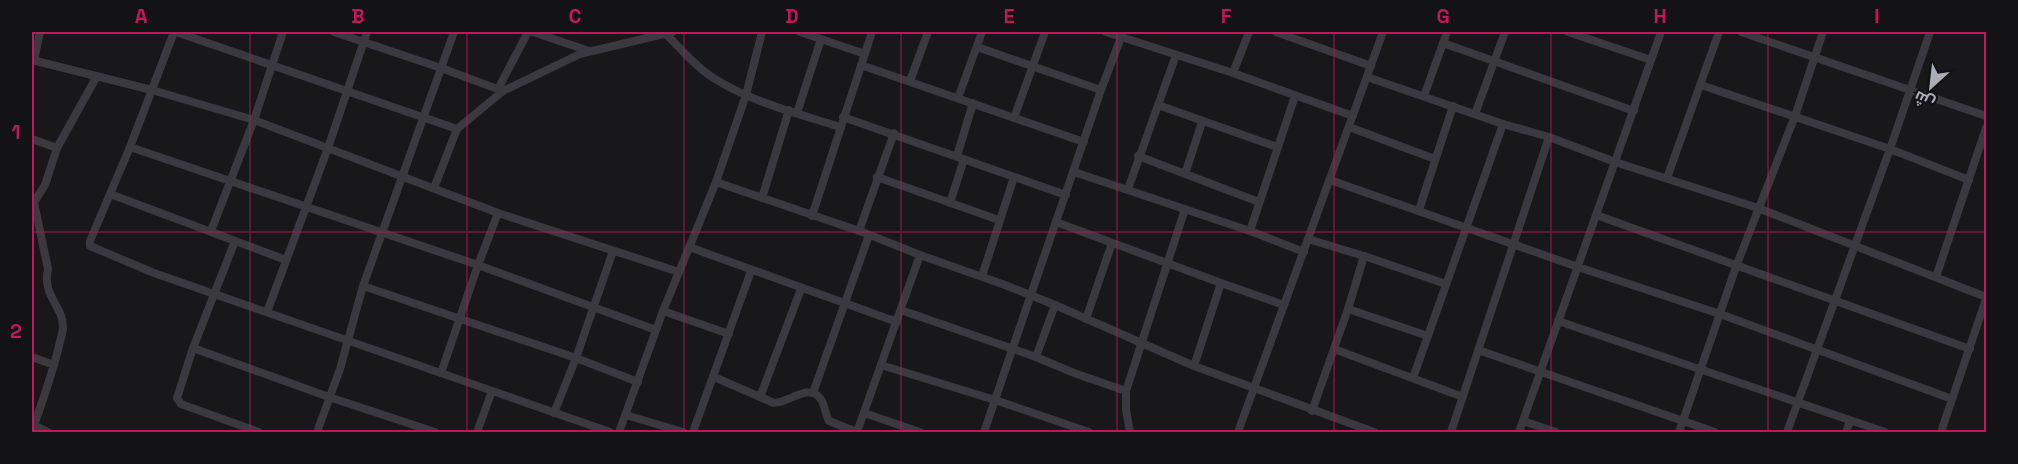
<svg xmlns="http://www.w3.org/2000/svg" width="2018" height="464" font-family="'Space Grotesk',Cairo,sans-serif">
<style>
.lines{fill:none;stroke-linecap:round;stroke-linejoin:round}
.minor{stroke:#39393f;stroke-width:8}
.grid{fill:none;stroke:#c2185b;stroke-width:1.5;stroke-opacity:0.55}
.neatline{fill:none;stroke:#c2185b;stroke-width:2}
.grid-label{font-size:20px;text-anchor:middle;font-weight:bold;fill:#c2185b}
</style>
<rect width="100%" height="100%" fill="#18181a"/>
<g class="lines">
<g class="minor">
<polyline points="174,32 130,147 90,241 90,246 154,273 610,432"/>
<polyline points="176,32 457,129"/>
<polyline points="334,32 441,68 503,91"/>
<polyline points="533,32 589,51"/>
<polyline points="800,32 865,54"/>
<polyline points="1106,32 1233,73 1353,116"/>
<polyline points="1276,32 1371,66"/>
<polyline points="1568,32 1651,60"/>
<polyline points="1741,32 1986,116"/>
<path d="M665 33C679 47 693 64 709 75 747 101 796 113 840 127"/>
<polyline points="1443,43 1634,111"/>
<polyline points="977,47 1101,90"/>
<polyline points="32,60 152,90 254,120 498,213 679,272"/>
<polyline points="34,60 40,32"/>
<polyline points="861,65 1084,142"/>
<polyline points="1233,73 1249,32"/>
<polyline points="1367,77 1503,124 1549,137 1615,162 1758,208 1986,297"/>
<polyline points="910,81 928,32"/>
<polyline points="1701,85 1890,149 1969,180"/>
<polyline points="498,89 528,32"/>
<polyline points="1424,96 1447,32"/>
<polyline points="958,98 982,32"/>
<polyline points="1158,105 1277,147"/>
<polyline points="797,113 821,39"/>
<polyline points="1475,114 1505,32"/>
<polyline points="843,117 1066,195"/>
<polyline points="1014,118 1045,32"/>
<polyline points="1349,127 1435,159"/>
<path d="M32 139 57 148 45 185 34 202 48 269C42 297 63 305 63 327 63 333 60 340 59 346 52 375 42 403 32 431"/>
<polyline points="130,147 478,265 656,330"/>
<polyline points="57,148 97,76"/>
<polyline points="957,156 973,103"/>
<polyline points="1138,156 1259,202"/>
<polyline points="1074,172 1250,231 1304,252"/>
<polyline points="1185,174 1202,122"/>
<polyline points="877,177 999,220"/>
<polyline points="1667,178 1719,32"/>
<polyline points="1330,180 1578,267 1720,314 1952,399"/>
<polyline points="716,182 865,233 920,255 1005,285 1055,305 1194,366 1374,432"/>
<polyline points="434,188 457,129 503,91 580,54 672,32"/>
<polyline points="1128,189 1176,55"/>
<polyline points="110,194 286,260"/>
<polyline points="762,198 789,110"/>
<polyline points="950,203 964,159"/>
<polyline points="1419,210 1453,106"/>
<polyline points="1596,215 1970,349"/>
<polyline points="812,216 872,32"/>
<polyline points="1056,222 1221,283 1194,366"/>
<polyline points="211,231 254,120 283,32"/>
<polyline points="859,231 894,133"/>
<polyline points="1250,231 1295,96"/>
<polyline points="1308,239 1364,256 1446,284"/>
<polyline points="235,241 193,348 177,398 181,404 259,432"/>
<polyline points="689,247 897,322"/>
<polyline points="982,276 1014,177"/>
<polyline points="1936,277 1986,128"/>
<polyline points="1221,283 1284,305"/>
<polyline points="363,286 576,358 638,382"/>
<polyline points="1348,309 1428,336"/>
<polyline points="901,310 1036,357 1074,373 1126,391"/>
<polyline points="663,311 729,334"/>
<polyline points="267,312 328,148 367,32"/>
<polyline points="1086,319 1112,243"/>
<polyline points="1558,321 1885,432"/>
<polyline points="193,348 329,397 435,432"/>
<polyline points="1334,349 1463,397"/>
<polyline points="1478,350 1715,432"/>
<polyline points="32,357 54,365"/>
<polyline points="1036,357 1055,305"/>
<polyline points="881,365 995,400 1089,432"/>
<polyline points="441,373 478,265 498,213"/>
<path d="M714 377 774 403C789 403 808 383 820 398 825 404 825 414 829 421L857 432"/>
<polyline points="1413,378 1503,124"/>
<polyline points="813,393 869,235"/>
<polyline points="760,397 801,289"/>
<polyline points="1312,411 1348,309 1364,256"/>
<polyline points="554,413 576,358 613,251"/>
<polyline points="864,413 920,432"/>
<polyline points="626,415 683,432"/>
<polyline points="1523,421 1556,432"/>
<polyline points="32,424 48,432"/>
<polyline points="317,432 340,369 363,286 454,32"/>
<polyline points="477,432 492,391"/>
<polyline points="619,432 663,311 716,182 746,95 762,32"/>
<polyline points="693,432 751,271"/>
<polyline points="857,432 920,255"/>
<polyline points="984,432 1101,90 1123,32"/>
<polyline points="1130,432 1126,410 1126,391 1185,209"/>
<polyline points="1238,432 1383,32"/>
<polyline points="1451,432 1549,137"/>
<polyline points="1519,432 1661,32"/>
<polyline points="1679,432 1737,264 1795,116 1823,32"/>
<polyline points="1787,432 1890,149 1930,32"/>
<polyline points="1846,432 1850,421"/>
<polyline points="1941,432 1986,299"/>
</g>
</g>
<path class="grid" d="M250 32V432M467 32V432M684 32V432M901 32V432M1117 32V432M1334 32V432M1551 32V432M1768 32V432M32 232H1986"/>
<rect width="2018" height="464" fill="none" stroke="#131315" stroke-width="66"/>
<g transform="translate(1931 87) rotate(207)" stroke="#131315" stroke-width="4.5" paint-order="stroke">
<path d="M0-4.5L10 22L0 15L-10 22Z" fill="#aaadb9"/>
<text y="-9" font-size="16" font-weight="bold" text-anchor="middle" fill="#aaadb9">ش</text>
</g>
<rect x="33" y="33" width="1952" height="398" class="neatline"/>
<g class="grid-label">
<text x="141" y="23">A</text>
<text x="358" y="23">B</text>
<text x="575" y="23">C</text>
<text x="792" y="23">D</text>
<text x="1009" y="23">E</text>
<text x="1226" y="23">F</text>
<text x="1443" y="23">G</text>
<text x="1660" y="23">H</text>
<text x="1877" y="23">I</text>
<text x="16" y="139">1</text>
<text x="16" y="338">2</text>
</g>
</svg>
